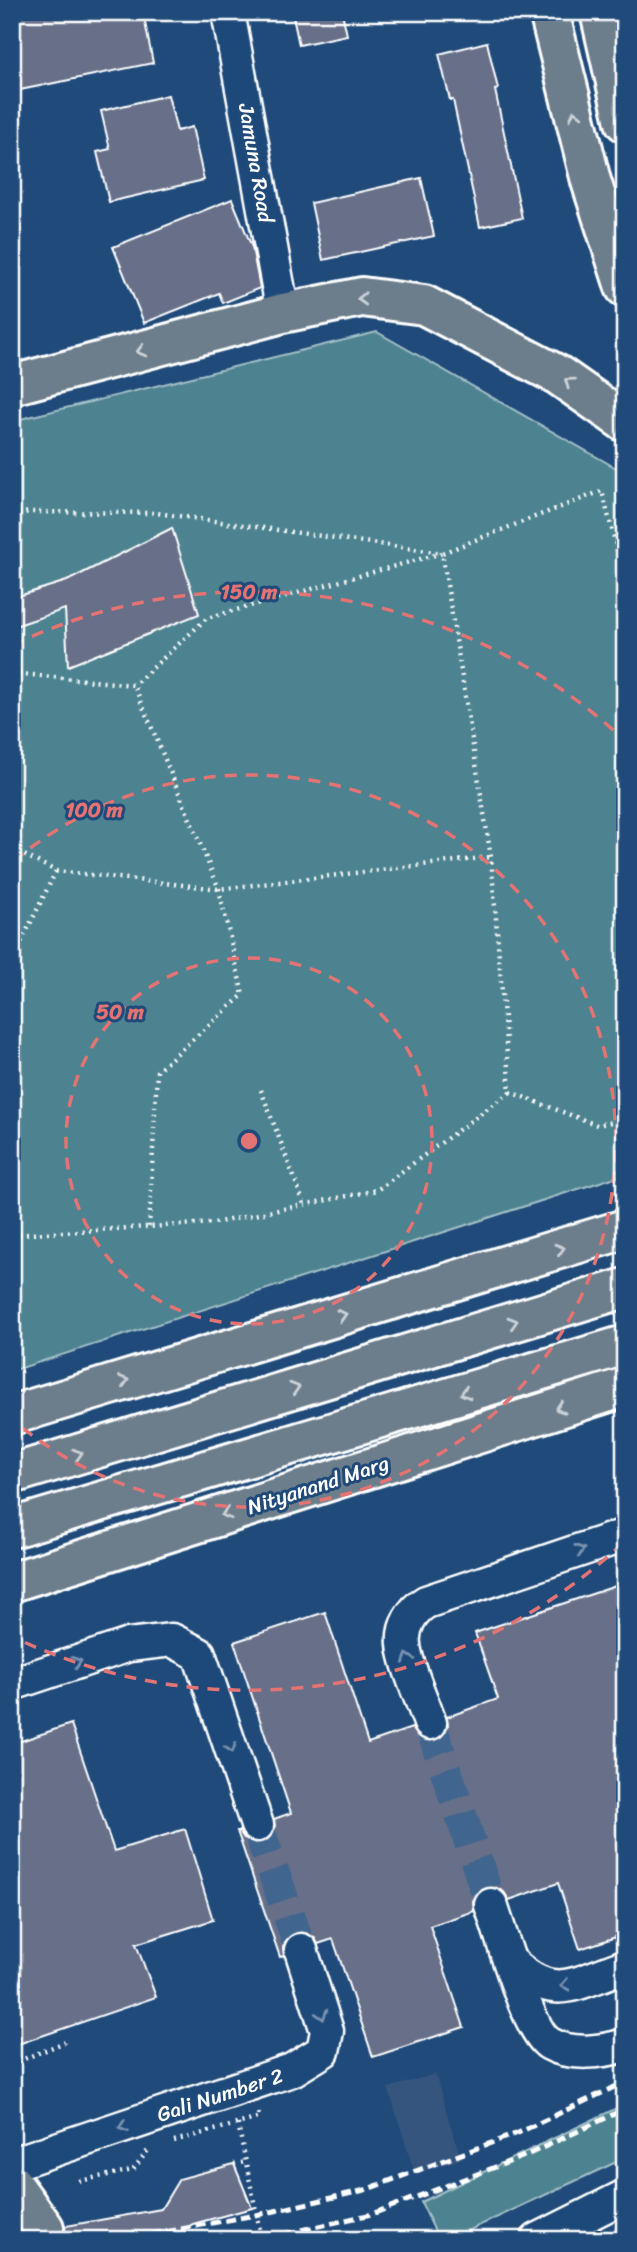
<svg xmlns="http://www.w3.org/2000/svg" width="637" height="2252" font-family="Sriracha,sans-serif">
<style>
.built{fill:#35557e}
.green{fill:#4e8390;stroke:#a6c1c8;stroke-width:2}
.building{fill:#676f89;stroke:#fff;stroke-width:2}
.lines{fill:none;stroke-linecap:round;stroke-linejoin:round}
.minor-tunnel{stroke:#41658e;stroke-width:32;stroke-dasharray:32 16;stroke-linecap:butt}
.minor-casing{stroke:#fff;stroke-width:37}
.major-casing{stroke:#fff;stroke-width:44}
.highway-casing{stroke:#fff;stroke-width:44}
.path{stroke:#fff;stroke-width:4.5;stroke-dasharray:2 5;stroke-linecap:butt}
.minor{stroke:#1f4a7a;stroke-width:32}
.major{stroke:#6c7d8c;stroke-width:38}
.highway{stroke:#6c7d8c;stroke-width:38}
.rail{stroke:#fff;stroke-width:5;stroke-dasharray:10 5;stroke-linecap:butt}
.oneway{stroke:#ccd2d7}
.oneway2{stroke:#7992af}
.ring{fill:none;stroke:#e47373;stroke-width:3.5;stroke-dasharray:12 9}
.labels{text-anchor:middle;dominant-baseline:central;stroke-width:6;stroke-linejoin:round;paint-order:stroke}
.street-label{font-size:21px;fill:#fff;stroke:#1f4a7a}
.centre{fill:#e47373;stroke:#1f4a7a;stroke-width:3.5}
.ring-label{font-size:21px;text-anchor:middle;font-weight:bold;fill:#e47373;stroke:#1f4a7a;stroke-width:6;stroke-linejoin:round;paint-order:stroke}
</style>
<rect width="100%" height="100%" fill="#1f4a7a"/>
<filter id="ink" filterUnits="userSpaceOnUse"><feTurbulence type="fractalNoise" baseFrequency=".0143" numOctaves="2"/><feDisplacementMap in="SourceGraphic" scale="14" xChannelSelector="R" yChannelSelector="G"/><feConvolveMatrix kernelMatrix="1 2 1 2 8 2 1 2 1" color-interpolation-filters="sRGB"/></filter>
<g filter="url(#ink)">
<polygon class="built" points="435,2074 461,2159 415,2174 388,2088"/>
<g class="green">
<polygon points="377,332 625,473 625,1174 12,1371 12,421"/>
<polygon points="625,2104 625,2158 448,2240 439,2240 421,2202"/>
</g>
<g class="building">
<polygon points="12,12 143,12 153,63 15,91 12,78"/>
<polygon points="292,12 342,12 347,35 299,45"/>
<polygon points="487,42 498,89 495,90 522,218 480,227 453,100 450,100 439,54"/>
<polygon points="168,95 177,131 192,127 204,180 109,202 97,152 110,149 101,111"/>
<polygon points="421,178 434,236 323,260 311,203"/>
<polygon points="232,199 252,247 260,288 223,303 219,293 144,323 113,247"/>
<polygon points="172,528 199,614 68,666 65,609 12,627 12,598 67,581"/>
<polygon points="625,1583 625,1934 580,1949 558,1883 509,1900 504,1892 495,1887 485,1888 478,1892 473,1901 474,1911 430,1926 464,2027 373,2057 333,1939 318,1944 314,1937 306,1932 295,1933 287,1938 283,1947 284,1956 280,1957 237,1831 239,1831 244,1838 253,1843 262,1843 271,1837 275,1828 274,1819 291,1813 234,1642 325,1612 368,1743 412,1728 419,1737 426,1741 436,1740 444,1734 448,1726 447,1717 498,1699 475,1633"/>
<polygon points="71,1724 114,1851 185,1829 213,1920 136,1944 156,1997 12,2046 12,1744"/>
<polygon points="234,2164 252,2208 193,2224 166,2240 62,2240 66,2226 161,2209 179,2179"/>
</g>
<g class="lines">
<g class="minor-tunnel">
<polyline points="430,1723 491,1905"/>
<polyline points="257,1825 301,1950"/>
</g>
<defs>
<g id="minor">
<polyline points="228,12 283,313"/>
<polyline points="12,1684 129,1645 172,1640 199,1654 257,1825"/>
<path d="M430 1723C423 1702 405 1663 404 1644 402 1627 412 1610 426 1602L625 1535"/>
<path d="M491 1905C501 1933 528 2032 550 2044 571 2056 603 2052 625 2045"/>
<path d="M510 1961C553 2004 575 1983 625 1966"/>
<polyline points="12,2164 292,2070 323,2051 327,2031 301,1950"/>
<polyline points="537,2240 625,2196"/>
</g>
<g id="major">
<polyline points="12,385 283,313 362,297 424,305 558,375 625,422"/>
<polyline points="12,1415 625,1229"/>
<polyline points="12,1582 625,1387"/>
<polyline points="12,2184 44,2228"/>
</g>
<g id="highway">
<polyline points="549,12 591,181 625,287"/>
<polyline points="600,12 625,122"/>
<polyline points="12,1474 625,1288"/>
<polyline points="12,1528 625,1345"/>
</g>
</defs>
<use href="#minor" class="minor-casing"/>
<use href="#major" class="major-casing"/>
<use href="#highway" class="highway-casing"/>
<g class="path">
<polyline points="12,517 28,512 157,513 442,553 602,491 625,580"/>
<polyline points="12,673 134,685 219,889 243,995 157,1071 149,1227"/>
<polyline points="12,849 56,871 219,889 491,857"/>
<polyline points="12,961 56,871"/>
<polyline points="261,1090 304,1204"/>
<polyline points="510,1092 597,1125 625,1119"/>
<polyline points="12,1235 214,1223 377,1190 510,1092 491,857 442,553 207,618 134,685"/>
<polyline points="12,2064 65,2042"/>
<polyline points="238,2124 262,2240"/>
<polyline points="174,2141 259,2118 258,2110"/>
<polyline points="234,2164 246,2162"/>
<polyline points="79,2181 133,2170 149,2149"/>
</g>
<use href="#minor" class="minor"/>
<use href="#major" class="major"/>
<use href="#highway" class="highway"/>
<g class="rail">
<polyline points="122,2240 266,2213 365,2190 518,2133 625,2082"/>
<polyline points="258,2240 372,2214 527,2155 625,2109"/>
</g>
</g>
<defs><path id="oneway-chevron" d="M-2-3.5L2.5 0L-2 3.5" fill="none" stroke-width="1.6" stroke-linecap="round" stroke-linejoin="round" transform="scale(1.75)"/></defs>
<g class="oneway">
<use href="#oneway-chevron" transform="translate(575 115) rotate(-104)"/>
<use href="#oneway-chevron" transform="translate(362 299) rotate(178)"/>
<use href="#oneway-chevron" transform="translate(141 351) rotate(165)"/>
<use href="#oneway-chevron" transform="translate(569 382) rotate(-144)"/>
<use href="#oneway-chevron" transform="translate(560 1249) rotate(-17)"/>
<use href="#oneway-chevron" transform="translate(342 1315) rotate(-17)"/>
<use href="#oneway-chevron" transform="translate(513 1322) rotate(-17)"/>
<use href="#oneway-chevron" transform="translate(124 1381) rotate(-17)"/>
<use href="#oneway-chevron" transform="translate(295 1388) rotate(-17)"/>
<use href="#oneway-chevron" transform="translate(465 1393) rotate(163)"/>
<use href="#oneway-chevron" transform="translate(560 1408) rotate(162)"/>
<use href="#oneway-chevron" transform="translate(78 1454) rotate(-17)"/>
<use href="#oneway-chevron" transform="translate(226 1514) rotate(162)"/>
</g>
<g class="oneway2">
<use href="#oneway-chevron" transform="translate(580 1550) rotate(-19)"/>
<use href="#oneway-chevron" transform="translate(408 1658) rotate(-109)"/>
<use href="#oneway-chevron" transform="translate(77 1662) rotate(-19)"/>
<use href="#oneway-chevron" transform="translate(231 1748) rotate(71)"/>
<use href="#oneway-chevron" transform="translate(565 1985) rotate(169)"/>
<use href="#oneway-chevron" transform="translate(322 2015) rotate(73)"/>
<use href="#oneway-chevron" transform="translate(123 2127) rotate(161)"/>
</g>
</g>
<g class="ring">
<circle cx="249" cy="1141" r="183"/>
<path d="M14 861A366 366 0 1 1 14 1421"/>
<path d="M623 1543A549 549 0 0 1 13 1637M13 645A549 549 0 0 1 623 739"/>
</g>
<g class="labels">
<g class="street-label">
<text transform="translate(256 163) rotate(80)">Jamuna Road</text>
<text transform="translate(318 1485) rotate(-18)">Nityanand Marg</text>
<text transform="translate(220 2095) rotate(-18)">Gali Number 2</text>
</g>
</g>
<circle cx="249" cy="1141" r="10" class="centre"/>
<g class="ring-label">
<text x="249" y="599">150 m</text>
<text x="94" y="817">100 m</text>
<text x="120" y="1019">50 m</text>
</g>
<rect width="637" height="2252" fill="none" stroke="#1f4a7a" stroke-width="42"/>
<rect x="21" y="21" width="595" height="2210" fill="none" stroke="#fff" stroke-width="2.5" filter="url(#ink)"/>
</svg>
